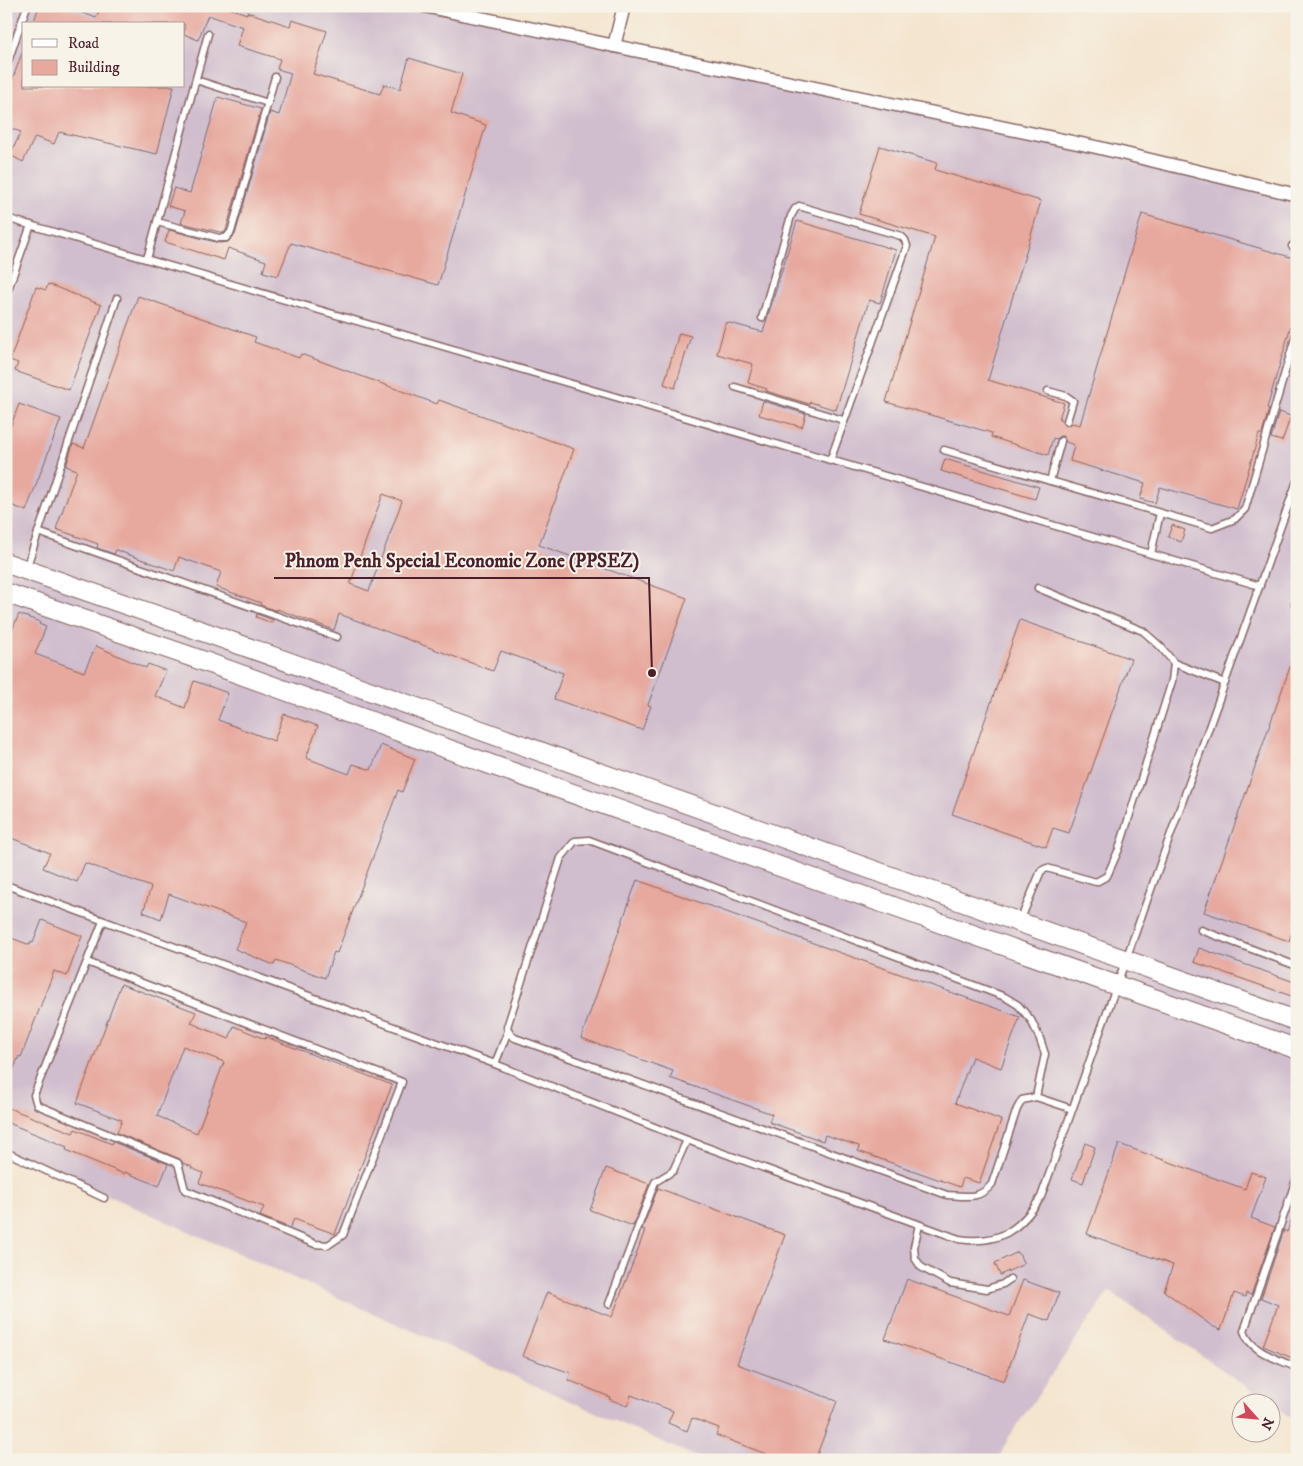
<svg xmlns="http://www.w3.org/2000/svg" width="1303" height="1466" font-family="'IM FELL DW Pica',serif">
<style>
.industrial{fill:#d0bdcd;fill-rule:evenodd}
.building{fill:#e7a89e;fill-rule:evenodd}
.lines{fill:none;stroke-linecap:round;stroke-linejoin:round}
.lane-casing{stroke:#866464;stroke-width:9}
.street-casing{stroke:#866464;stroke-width:15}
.secondary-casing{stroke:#866464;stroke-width:21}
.lane{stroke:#fff;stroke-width:6}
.street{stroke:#fff;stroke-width:12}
.secondary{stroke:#fff;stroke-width:19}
.leader{fill:none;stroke:#4a1f2b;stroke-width:2}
.callout-dot{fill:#4a1f2b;stroke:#f7f3e8;stroke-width:2}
.callout-label{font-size:19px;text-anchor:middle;font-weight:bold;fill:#4a1f2b;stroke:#f7f3e8;stroke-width:4;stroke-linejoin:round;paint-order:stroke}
</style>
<rect width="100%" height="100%" fill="#f7f3e8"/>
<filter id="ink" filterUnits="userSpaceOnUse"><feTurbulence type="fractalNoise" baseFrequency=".02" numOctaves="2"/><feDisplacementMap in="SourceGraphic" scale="10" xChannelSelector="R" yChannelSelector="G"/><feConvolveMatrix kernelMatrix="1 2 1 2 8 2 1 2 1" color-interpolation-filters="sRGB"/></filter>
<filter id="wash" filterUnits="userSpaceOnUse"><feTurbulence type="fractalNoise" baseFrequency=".0096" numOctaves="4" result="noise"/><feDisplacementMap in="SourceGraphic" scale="20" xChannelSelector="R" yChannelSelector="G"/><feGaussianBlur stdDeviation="1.12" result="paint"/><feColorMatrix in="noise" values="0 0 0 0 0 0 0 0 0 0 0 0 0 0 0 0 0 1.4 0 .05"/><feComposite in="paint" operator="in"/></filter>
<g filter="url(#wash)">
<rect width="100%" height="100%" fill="#f4e5cf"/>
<path class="industrial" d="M6 6H433L1297 195V1422L1109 1291 1009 1437 998 1460H703L6 1150ZM24 24H184V86H24Z"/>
<g id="blocks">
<g class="building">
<polygon points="39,6 64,6 96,18 101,6 223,6 247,14 247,12 290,26 292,20 327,31 313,74 380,94 384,84 400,89 409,58 462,74 451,113 486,125 438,285 291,243 278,276 263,272 266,261 228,248 224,260 165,242 169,230 219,243 228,242 235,235 270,112 279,115 291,73 277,69 280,59 237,46 243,27 208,15 198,40 184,34 184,24 33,24"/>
<polygon points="22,53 24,53 24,86 174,86 157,154 59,132 54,144 35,137 23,162 10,155 21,132 6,127 6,97"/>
<polygon points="218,97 261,109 226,230 224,233 181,223 185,211 168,206 174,188 190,193"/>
<polygon points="880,146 937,163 935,170 1041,201 988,380 1064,403 1059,419 1062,420 1063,424 1066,426 1072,423 1080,425 1142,214 1297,259 1297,305 1267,408 1269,409 1262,434 1259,434 1237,509 1160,487 1155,503 1140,499 1145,483 1070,461 1074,445 1066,442 1063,436 1059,436 1056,439 1053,438 1048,455 991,437 992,433 886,402 935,237 859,214"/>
<polygon points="797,221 896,250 880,303 869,300 836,410 810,402 809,404 766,391 767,389 748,383 753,364 717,354 726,322 763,332"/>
<polygon points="48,284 101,305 69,390 15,371 18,363 10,360 36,287 46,290"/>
<path d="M138 296 256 337 254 342 299 358 301 354 437 404 439 400 574 449 539 545 687 598 648 705 651 706 642 730 554 699 563 673 501 651 493 671 339 614 334 630 277 609V611L260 605 261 603 216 587 221 572 179 557 174 571 116 550 114 554 97 548 98 544 56 529 77 470 66 466 73 444 84 448ZM383 494 402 501 369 591 350 584Z"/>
<polygon points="679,333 691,336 675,388 664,384"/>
<polygon points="763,401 806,414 802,427 759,415"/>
<polygon points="19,404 61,419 26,511 6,503 6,439"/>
<polygon points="1279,412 1291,416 1282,441 1271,438"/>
<polygon points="945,459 1039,487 1035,499 941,471"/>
<polygon points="1172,525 1185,530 1181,542 1168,537"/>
<polygon points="19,614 40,622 39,624 46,627 35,654 84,672 96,646 146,668 148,664 166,671 155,696 185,708 194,681 228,693 218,720 274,741 284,714 318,726 306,758 349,774 353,764 371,770 381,745 415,759 402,792 398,790 337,953 334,952 325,978 276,960 274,965 235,949 246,922 169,894 161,919 143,912 151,887 85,863 77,882 43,868 50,853 6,836 6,644"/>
<polygon points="257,614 273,620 272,623 256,617"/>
<polygon points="1020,620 1131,659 1069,833 1053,828 1046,847 952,814"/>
<polygon points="1295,653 1297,653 1297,918 1289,941 1204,912"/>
<polygon points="637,880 1020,1017 1001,1068 972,1057 955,1103 1001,1120 979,1183 963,1178 960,1187 858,1151 859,1146 825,1135 823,1141 769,1122 772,1114 670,1078 673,1071 581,1038"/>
<polygon points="42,920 82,936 67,976 54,971 21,1057 19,1056 6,1087 6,936 30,945 31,942 33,943"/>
<polygon points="1199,948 1297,983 1297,998 1194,962"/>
<path d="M121 984 196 1012 191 1023 229 1039 234 1026 265 1039 266 1037 392 1085 335 1234 294 1219 290 1228 260 1216 264 1207 199 1183 203 1173 191 1168 192 1167 183 1163 180 1159 117 1133 122 1120 77 1103ZM183 1046 224 1062 197 1133 157 1116Z"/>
<polygon points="6,1107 73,1133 75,1129 112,1144 113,1142 168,1164 159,1186 125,1172 124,1174 66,1150 67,1147 6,1122"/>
<polygon points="1085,1143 1095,1147 1083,1183 1072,1179"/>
<polygon points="1119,1144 1245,1189 1251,1172 1266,1177 1251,1218 1275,1227 1251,1295 1246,1293 1245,1297 1234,1293 1221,1330 1212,1326 1164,1291 1173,1265 1087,1234"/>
<polygon points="606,1168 649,1184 633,1226 590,1210"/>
<polygon points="658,1188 785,1235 737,1364 837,1401 815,1460 782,1460 716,1435 719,1428 692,1418 687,1431 668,1423 673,1411 631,1395 627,1406 609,1399 610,1397 568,1380 571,1373 522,1356 547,1292 612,1317 637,1252 645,1230 642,1229"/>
<polygon points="1295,1209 1297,1209 1297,1360 1263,1346 1278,1305 1261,1298 1284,1230 1287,1232"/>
<polygon points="1018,1252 1024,1264 1000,1275 995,1263"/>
<polygon points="907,1279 1009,1316 1023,1280 1059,1293 1049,1321 1029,1314 1004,1381 885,1339"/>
</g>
</g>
</g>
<g filter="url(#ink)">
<use href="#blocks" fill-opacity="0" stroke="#866464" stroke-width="1"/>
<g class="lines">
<defs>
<g id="lane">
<polyline points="6,15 10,6"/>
<polyline points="6,67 27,6"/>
<polyline points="196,80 268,103"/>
<polyline points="6,218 1260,586"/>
<polyline points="157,222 219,238 226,238 231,232 275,77"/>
<polyline points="1292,246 1297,248"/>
<polyline points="147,259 208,34"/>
<polyline points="6,295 31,225"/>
<polyline points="762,318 791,216 795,209 799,206 901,236 905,240 907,246 830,461"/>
<polyline points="735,387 843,420"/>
<polyline points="1048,391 1066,396 1073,401 1067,421"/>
<polyline points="944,450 1212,528 1235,519 1245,509 1297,331"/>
<polyline points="1050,481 1061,441"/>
<polyline points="38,532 337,637"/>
<polyline points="1151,554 1160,513"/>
<polyline points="26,569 117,298"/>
<polyline points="1295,604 1297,605"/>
<polyline points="1174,663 1225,683"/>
<path d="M6 885 495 1064 687 1140 959 1239C999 1245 1020 1230 1041 1197L1297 481"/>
<polyline points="1020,921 1041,871 1047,868 1096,882 1107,876 1119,849 1172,681 1174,663 1161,647 1143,631 1038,588"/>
<polyline points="1201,930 1297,966"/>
<polyline points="87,962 402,1082 343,1235 328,1245 315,1244 185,1190 178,1163 37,1105 34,1095 103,921"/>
<polyline points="495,1064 508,1031"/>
<path d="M1036 1097 1045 1054 1040 1039 1031 1020 1018 1005 1005 997 589 840 575 841 561 858 507 1027 511 1035 515 1038 947 1195C966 1196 979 1200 992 1184L1017 1109 1022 1100 1036 1097 1072 1109"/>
<polyline points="6,1152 104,1198"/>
<path d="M1297 1177 1244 1331C1250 1352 1279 1359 1297 1368"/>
<polyline points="919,1225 914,1247 915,1258 921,1267 950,1283 987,1289 1003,1284 1010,1279"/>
<polyline points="609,1304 655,1182 673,1171 687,1140"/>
</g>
<g id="street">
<polyline points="424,6 1096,147 1297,195"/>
<polyline points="614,46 624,6"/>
</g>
<g id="secondary">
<polyline points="6,563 210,634 1297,1021"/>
<polyline points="6,593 192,657 492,765 1297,1049"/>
</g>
</defs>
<use href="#lane" class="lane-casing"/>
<use href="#street" class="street-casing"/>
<use href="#secondary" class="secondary-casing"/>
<use href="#lane" class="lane"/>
<use href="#street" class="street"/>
<use href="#secondary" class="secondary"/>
</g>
</g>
<path class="leader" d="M652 673L649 578H274"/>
<circle class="callout-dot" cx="652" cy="673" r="5"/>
<g class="callout-label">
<text x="462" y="567">Phnom Penh Special Economic Zone (PPSEZ)</text>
</g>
<rect width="1303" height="1466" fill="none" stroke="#f7f3e8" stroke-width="25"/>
<rect x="22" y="22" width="162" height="65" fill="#f7f3e8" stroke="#b29e9c"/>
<rect x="32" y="39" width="25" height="8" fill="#ffffff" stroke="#b29e9c"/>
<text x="68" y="48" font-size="15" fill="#4a1f2b">Road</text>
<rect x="32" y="60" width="25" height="15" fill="#e7a89e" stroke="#b29e9c"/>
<text x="68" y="72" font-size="15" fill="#4a1f2b">Building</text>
<g transform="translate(1256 1418) rotate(117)"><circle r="24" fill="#f7f3e8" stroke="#b29e9c"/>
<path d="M0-4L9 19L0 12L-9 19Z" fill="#d1495b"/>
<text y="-8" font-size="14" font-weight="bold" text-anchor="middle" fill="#4a1f2b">N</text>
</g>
</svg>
